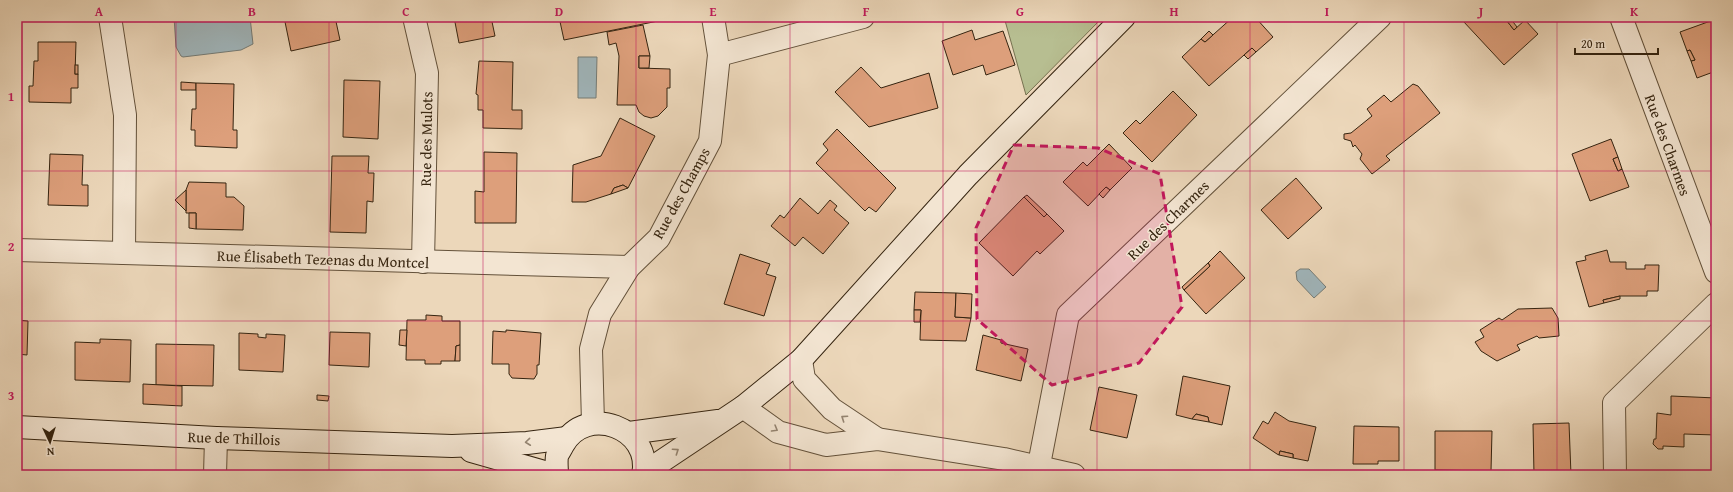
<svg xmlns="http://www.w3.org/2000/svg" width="1733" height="492" font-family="'Gentium Book Plus',serif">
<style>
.green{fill:#b7be91;stroke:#767150}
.water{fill:#a0b6bc;stroke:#757c77}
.building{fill:#dd9f7b;stroke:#352410}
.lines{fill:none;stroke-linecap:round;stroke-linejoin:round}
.street-casing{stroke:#63513a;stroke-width:24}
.secondary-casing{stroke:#352410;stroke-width:24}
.street{stroke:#f3e5d2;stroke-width:22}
.secondary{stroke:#f3e5d2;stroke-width:22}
.oneway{stroke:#948471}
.marked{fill:#c2185b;fill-opacity:0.2;stroke:#c2185b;stroke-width:3;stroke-dasharray:8 5;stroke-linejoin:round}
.grid{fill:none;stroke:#c2185b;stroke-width:1;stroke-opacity:0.55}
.labels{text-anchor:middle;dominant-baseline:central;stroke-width:3;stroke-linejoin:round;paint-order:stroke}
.street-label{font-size:15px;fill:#352410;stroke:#f3e5d2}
.neatline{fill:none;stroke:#c2185b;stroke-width:1.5}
.grid-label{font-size:13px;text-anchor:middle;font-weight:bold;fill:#c2185b}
</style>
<rect width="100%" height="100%" fill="#ecd7ba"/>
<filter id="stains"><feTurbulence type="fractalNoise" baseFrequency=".005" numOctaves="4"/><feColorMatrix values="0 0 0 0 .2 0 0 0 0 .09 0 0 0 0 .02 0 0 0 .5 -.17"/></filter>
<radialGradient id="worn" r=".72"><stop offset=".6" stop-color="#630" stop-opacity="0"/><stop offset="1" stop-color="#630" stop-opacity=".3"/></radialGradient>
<polygon class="green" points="1004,17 1103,17 1026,95"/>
<g class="water">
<polygon points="174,17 250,17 253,44 241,50 183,57 181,56 176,47"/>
<polygon points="578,57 597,57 596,98 578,98"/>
<polygon points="1300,269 1309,269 1326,287 1314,298 1297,280 1296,272"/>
</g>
<g class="building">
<polygon points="284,17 335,17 340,40 291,51"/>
<polygon points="454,17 491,17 495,36 459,43"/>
<polygon points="559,17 662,17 663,20 564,40"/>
<polygon points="1233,17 1255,17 1273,37 1256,52 1252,48 1209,86 1182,57 1201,39 1205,42"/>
<polygon points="1467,17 1508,17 1510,18 1507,21 1514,30 1525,20 1538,34 1504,65 1463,21"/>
<polygon points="1510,18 1517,27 1514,30 1507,21"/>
<polygon points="1716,19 1716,71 1697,78 1691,61 1695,60 1690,50 1687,51 1680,32"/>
<polygon points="643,25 650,56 639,56 639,68 670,69 670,88 667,88 667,107 658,116 651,118 644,116 639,112 636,105 617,105 619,56 616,43 609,45 607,32"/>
<polygon points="972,30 975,40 1003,31 1015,65 986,75 983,65 953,75 942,41"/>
<polygon points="1209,31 1213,35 1205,42 1201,39"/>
<polygon points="38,42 76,42 75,74 78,74 78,88 71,88 71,103 29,102 29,86 33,86 34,61 38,61"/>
<polygon points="1252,48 1256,52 1248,59 1244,55"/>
<polygon points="1690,50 1695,60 1691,61 1687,51"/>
<polygon points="639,56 650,56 649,68 639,68"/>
<polygon points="479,61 513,62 512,110 522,110 522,129 483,128 483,110 478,110 478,95 476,94"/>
<rect x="75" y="65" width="3" height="9"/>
<polygon points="861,67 881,88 929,73 938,108 869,127 835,92"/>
<polygon points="344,80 380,81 378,139 343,137"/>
<polygon points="181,82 196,83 196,90 181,90"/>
<polygon points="196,83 234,84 233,130 237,130 237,148 195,146 195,130 191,130 192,109 196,109"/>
<polygon points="1413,84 1418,86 1440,113 1386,156 1390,160 1372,174 1360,159 1362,154 1355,145 1353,147 1351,141 1344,139 1344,134 1351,133 1372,116 1367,109 1384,95 1391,102"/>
<polygon points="1173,91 1197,115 1152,162 1123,133 1136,120 1140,124"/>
<polygon points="620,118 655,136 628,188 623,185 614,188 611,194 586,202 572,202 573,165 601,156"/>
<polygon points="837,129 896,188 876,212 869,207 865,211 816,163 828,150 823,144"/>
<polygon points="1611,139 1618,157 1613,159 1618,171 1622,169 1629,187 1590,201 1572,154"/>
<polygon points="1109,144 1132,168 1110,190 1106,187 1088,206 1063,182 1083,162 1087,166"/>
<polygon points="484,152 517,153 516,223 475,223 475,191 484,192"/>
<polygon points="50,154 83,155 82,185 88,185 88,206 48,205"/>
<polygon points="332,156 369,156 368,173 374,173 373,202 367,201 366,233 330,232"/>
<polygon points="1618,157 1622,169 1618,171 1613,159"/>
<polygon points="1296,178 1322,208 1288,239 1261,210"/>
<polygon points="189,182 226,183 226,197 234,197 244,206 243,230 196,229 196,213 186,213 186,190"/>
<polygon points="623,185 628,188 611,194 614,188"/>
<polygon points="1106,187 1110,190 1103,198 1099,194"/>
<polygon points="186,190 186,211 175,200"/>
<polygon points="1027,195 1047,214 1044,217 1024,197"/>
<polygon points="1024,197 1044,217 1047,214 1064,231 1040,254 1037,251 1013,276 979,243"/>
<polygon points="800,198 818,214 830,200 837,206 834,210 849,223 823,254 803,237 795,246 771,226 780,215 784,218"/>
<polygon points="189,213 196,213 196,229 189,228"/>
<polygon points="1607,250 1610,262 1626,262 1626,269 1645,269 1645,265 1659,265 1658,291 1647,291 1647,296 1620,296 1603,300 1604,303 1589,307 1576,262 1586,260 1585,256"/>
<polygon points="1220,251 1245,278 1206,314 1184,290 1210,266 1208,263"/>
<polygon points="740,254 770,264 766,274 776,277 764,316 724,304"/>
<polygon points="1208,263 1210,266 1184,290 1182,287"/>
<polygon points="915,292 956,293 955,317 971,318 966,341 920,340 921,310 914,310"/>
<polygon points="956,293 972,294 971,318 955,317"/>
<polygon points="1620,296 1620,299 1604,303 1603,300"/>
<polygon points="1552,308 1558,318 1559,336 1539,338 1537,336 1517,345 1520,350 1497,361 1481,351 1475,342 1484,337 1480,330 1499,318 1502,320 1518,309"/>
<polygon points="914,310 921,310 920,322 914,322"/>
<polygon points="426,315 442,316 442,321 460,321 460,345 456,346 455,361 441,361 441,364 425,364 425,360 406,360 407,320 426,320"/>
<polygon points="17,320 28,321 27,355 17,354"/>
<polygon points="400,330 407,330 406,346 399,345"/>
<polygon points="506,330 541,333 539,365 537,365 537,374 534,379 512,378 509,374 509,364 492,364 493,331 506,332"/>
<polygon points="330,332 370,333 369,367 329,365"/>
<polygon points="239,333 258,334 258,337 266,338 266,334 285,335 283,372 239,370"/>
<polygon points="983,335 1001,340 1001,343 1028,349 1021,381 976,370"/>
<polygon points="100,339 131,340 130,382 75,380 75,342 100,343"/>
<polygon points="156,344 214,345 213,386 156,385"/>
<polygon points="460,345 460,361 455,361 456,346"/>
<polygon points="1183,376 1230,386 1222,425 1209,422 1208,417 1196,414 1192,419 1176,415"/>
<polygon points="143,384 182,386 182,406 143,404"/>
<polygon points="1099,387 1137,395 1127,438 1090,430"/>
<polygon points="317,395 329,396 328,401 317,400"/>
<polygon points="1671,396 1716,398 1716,435 1684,434 1684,447 1663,446 1663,449 1658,449 1653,444 1654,439 1656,439 1657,413 1671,415"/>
<polygon points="1275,412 1289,421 1316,427 1308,461 1293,458 1293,454 1280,451 1279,455 1277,454 1253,438 1263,421 1268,424"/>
<polygon points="1196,414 1208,417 1209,422 1192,419"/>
<polygon points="1569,423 1571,475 1534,475 1533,424"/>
<polygon points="1354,426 1399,427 1399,461 1378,461 1378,464 1353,464"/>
<polygon points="1435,431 1492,431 1491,471 1435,470"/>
<polygon points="1280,451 1293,454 1293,458 1279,455"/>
<polygon points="48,472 74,473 74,475 48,475"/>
<polygon points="74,473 97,474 97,475 74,475"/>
</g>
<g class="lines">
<defs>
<g id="street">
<polyline points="110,17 125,115 124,253"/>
<polyline points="414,17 427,73 423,262"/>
<polyline points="1621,17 1716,272"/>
<polyline points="719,55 863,17"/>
<polyline points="17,250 629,267"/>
<polyline points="801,360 804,379 832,409 877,439"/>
<polyline points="743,407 778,432 826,445 877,439 1004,459 1074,475"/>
<polyline points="593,423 591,349 600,314 629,267 659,238 710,141 719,55 713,17"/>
<polyline points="215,475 216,438"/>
<polyline points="1037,475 1068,315 1380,17"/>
<polyline points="1615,475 1614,403 1716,304"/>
</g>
<g id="secondary">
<polyline points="17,427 216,438 452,446 527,443 567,438"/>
<polyline points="629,433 718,421"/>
<polyline points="471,451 555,475"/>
<polyline points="644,473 743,407 801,360 968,175 1124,17"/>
<path d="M557 475C557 469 556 462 557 456 558 453 561 449 563 445 586 403 653 428 643 475"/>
</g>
</defs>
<use href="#street" class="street-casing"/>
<use href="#secondary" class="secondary-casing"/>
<use href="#street" class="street"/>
<use href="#secondary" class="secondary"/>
</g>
<defs><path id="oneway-chevron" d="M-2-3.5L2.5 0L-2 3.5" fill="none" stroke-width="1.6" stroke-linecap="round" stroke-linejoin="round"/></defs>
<g class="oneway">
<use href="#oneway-chevron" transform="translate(844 418) rotate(-146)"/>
<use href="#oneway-chevron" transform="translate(775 429) rotate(30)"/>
<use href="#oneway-chevron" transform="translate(528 442) rotate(174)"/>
<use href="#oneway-chevron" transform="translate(676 451) rotate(-34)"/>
</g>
<path class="marked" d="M1014 145 1098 148 1160 174 1182 307 1139 363 1052 385 977 319 976 228Z"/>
<path class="grid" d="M176 17V475M329 17V475M483 17V475M636 17V475M790 17V475M943 17V475M1097 17V475M1250 17V475M1404 17V475M1557 17V475M17 171H1716M17 321H1716"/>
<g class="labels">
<g class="street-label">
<text transform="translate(426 139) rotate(-89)">Rue des Mulots</text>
<text transform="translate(1668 145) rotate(70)">Rue des Charmes</text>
<text transform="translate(681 193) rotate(-61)">Rue des Champs</text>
<text transform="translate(1168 220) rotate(-44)">Rue des Charmes</text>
<text transform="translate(323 259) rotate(2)">Rue Élisabeth Tezenas du Montcel</text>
<text transform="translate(234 438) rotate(2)">Rue de Thillois</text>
</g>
</g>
<rect width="1733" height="492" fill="none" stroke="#ecd7ba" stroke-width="44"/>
<g transform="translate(50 442) rotate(176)" stroke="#f3e5d2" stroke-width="3" paint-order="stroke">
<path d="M0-3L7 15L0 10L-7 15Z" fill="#352410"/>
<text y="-6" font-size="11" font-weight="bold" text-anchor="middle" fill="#352410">N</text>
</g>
<path d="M1575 48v6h83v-6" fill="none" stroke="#352410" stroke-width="2"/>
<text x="1581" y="48" font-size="12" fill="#352410" stroke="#f3e5d2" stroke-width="3" paint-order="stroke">20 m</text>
<rect x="22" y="22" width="1689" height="448" class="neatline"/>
<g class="grid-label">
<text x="99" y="16">A</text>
<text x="252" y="16">B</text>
<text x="406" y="16">C</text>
<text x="559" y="16">D</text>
<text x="713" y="16">E</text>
<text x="866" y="16">F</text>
<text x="1020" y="16">G</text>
<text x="1174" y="16">H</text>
<text x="1327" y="16">I</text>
<text x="1481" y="16">J</text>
<text x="1634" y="16">K</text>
<text x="11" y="101">1</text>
<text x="11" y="251">2</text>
<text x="11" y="400">3</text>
</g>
<rect width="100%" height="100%" filter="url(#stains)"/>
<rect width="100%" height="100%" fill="url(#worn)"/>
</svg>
